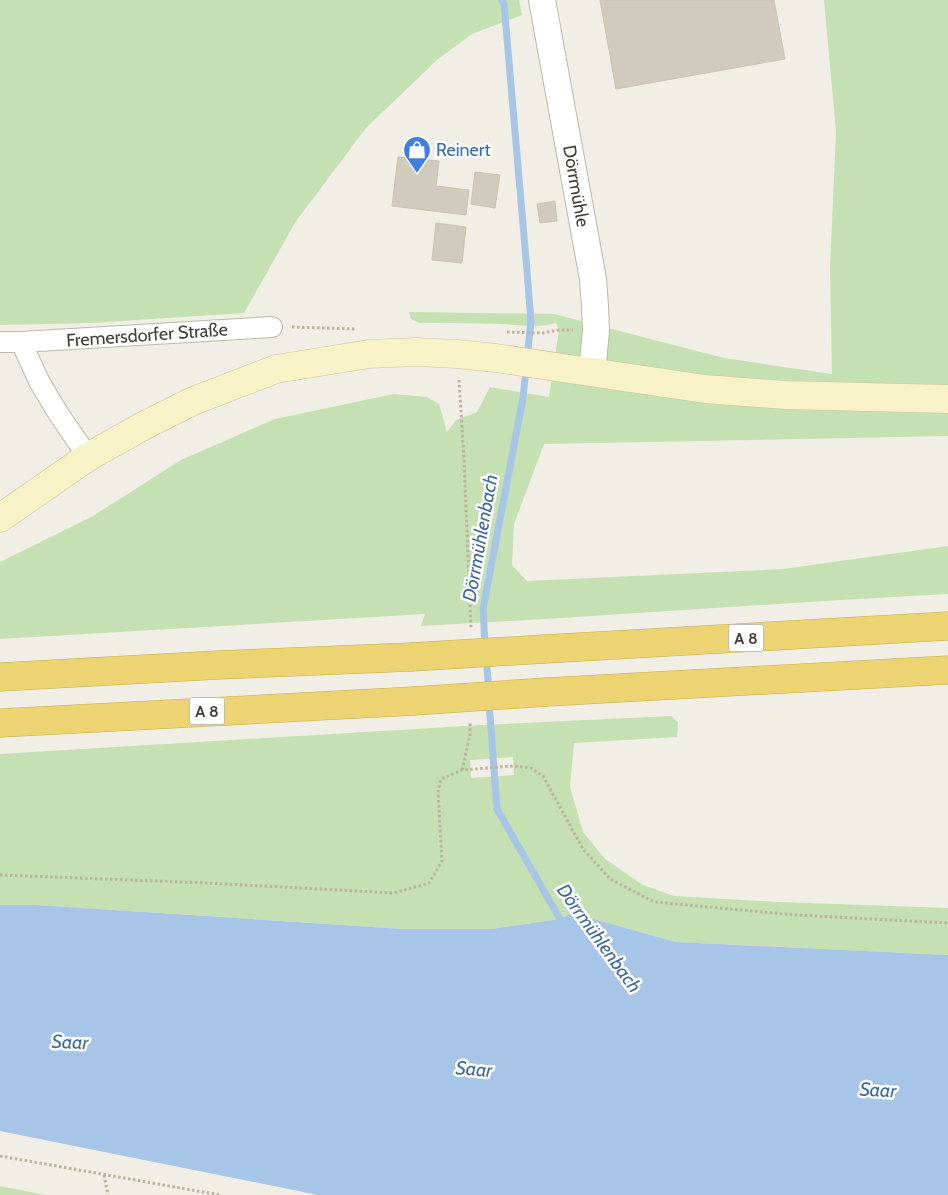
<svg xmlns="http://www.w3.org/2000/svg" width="948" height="1195" font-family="Cabin,sans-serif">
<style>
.green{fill:#c5e0b2;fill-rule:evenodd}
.water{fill:#a7c5e7}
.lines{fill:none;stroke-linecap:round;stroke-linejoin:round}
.stream{stroke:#a7c5e7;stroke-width:7}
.building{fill:#d0cbbc;stroke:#cac3b0}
.minor-casing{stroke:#bdb9ac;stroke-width:22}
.tertiary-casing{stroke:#bdb9ac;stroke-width:28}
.secondary-casing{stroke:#cbc499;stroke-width:29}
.motorway-casing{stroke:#cbaa44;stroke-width:29}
.path{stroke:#bbb39c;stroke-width:3;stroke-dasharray:2.5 2.5;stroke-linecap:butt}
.minor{stroke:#fff;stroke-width:20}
.tertiary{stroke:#fff;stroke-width:26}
.secondary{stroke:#f8f2c7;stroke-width:28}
.motorway{stroke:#edd473;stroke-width:28}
.motorway-bridge-casing{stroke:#cbaa44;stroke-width:29;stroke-linecap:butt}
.motorway-bridge{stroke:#edd473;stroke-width:28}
.labels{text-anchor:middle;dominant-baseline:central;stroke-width:5;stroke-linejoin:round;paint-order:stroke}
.shield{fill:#fff;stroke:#7b7872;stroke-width:1}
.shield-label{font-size:16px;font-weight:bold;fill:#423e35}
.shop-label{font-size:18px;fill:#366cbe;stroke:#fff;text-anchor:start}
.street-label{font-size:18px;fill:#423e35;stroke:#fff}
.water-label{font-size:19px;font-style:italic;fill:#3b69a1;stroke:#fff}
</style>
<rect width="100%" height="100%" fill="#f0eee5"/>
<g class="green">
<polygon points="0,0 519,0 522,15 472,34 438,59 366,128 296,221 244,313 91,323 0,325"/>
<path d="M824 0H948V436L544 444 514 524 512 565 527 581 783 569 948 546V594C772 603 597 617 421 626L425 614 0 639V562L93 516 181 460 275 419 394 394 427 397 439 404 447 432 456 420 477 412 490 387 549 397 559 330 556 323C539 328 520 325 502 324 474 323 447 323 419 323L411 319 409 312 554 314 724 358 832 374 830 267 836 131Z"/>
<path d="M671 716 678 722 677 737 574 743 570 787 583 832 605 859 643 885 674 896 779 902 948 908V955L676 942 572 913 560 919 491 929H403L37 905H0V754L482 725ZM513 757 514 775 471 778 470 760Z"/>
<polygon points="0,1186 46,1195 0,1195"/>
</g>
<polygon class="water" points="0,905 37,905 403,929 491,929 560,919 572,913 676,942 948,955 948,1195 318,1195 0,1131"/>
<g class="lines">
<g class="stream">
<polyline points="502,0 504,4 526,259 531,321 527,358"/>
<polyline points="485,646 483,609 523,398 526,369"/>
<polyline points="486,657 489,691"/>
<polyline points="489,702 497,809 560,919 565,925"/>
</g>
</g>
<g class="building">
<polygon points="600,0 774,0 785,59 616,89"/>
<polygon points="398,157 439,161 436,186 469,190 466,215 392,206"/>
<polygon points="475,172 500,175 495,208 471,204"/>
<polygon points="555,201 557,221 540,223 537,204"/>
<polygon points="436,223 466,227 462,263 432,260"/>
</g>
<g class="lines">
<defs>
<g id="minor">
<polyline points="0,342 21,342 272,327"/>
<polyline points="21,342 40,383 58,413 88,457"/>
</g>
<polyline id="tertiary" points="542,0 593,279 595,306 596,331 592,372"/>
<polyline id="secondary" points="0,518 88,457 143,426 193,401 276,369 369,354 416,352 457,354 496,358 705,389 785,395 948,399"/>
<g id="motorway">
<polyline points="545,649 948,626"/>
<polyline points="0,677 218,665 411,657"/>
<polyline points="547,692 948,670"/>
<polyline points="0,723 414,701"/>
</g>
</defs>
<use href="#minor" class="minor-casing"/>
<use href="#tertiary" class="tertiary-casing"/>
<use href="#secondary" class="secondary-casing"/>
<use href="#motorway" class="motorway-casing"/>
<g class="path">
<polyline points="292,327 356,329"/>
<polyline points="507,332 543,333 559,330 573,330"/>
<polyline points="459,380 464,459 471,628"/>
<polyline points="462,770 470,735 470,722"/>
<polyline points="0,875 207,883 394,893 429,883 442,861 438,790 441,779 462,770 513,766 531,768 543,776 583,849 610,879 654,902 796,915 948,923"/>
<polyline points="0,1156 220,1195"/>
<polyline points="104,1175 108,1195"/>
</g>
<use href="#minor" class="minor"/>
<use href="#tertiary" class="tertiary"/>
<use href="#secondary" class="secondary"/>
<use href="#motorway" class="motorway"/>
<defs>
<g id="motorway-bridge">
<polyline points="411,657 545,649"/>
<polyline points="414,701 547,692"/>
</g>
</defs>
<use href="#motorway-bridge" class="motorway-bridge-casing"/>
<use href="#motorway-bridge" class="motorway-bridge"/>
</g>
<defs>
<symbol id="shop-pin" viewBox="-11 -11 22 30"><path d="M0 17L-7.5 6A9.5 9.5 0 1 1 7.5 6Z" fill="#3f7fe0" stroke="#fff"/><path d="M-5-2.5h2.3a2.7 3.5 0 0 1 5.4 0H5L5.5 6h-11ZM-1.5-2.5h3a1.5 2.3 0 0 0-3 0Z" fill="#fff"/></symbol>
</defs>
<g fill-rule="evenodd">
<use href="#shop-pin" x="401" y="134" width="32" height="43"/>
</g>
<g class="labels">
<g class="shield">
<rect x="728.5" y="624.5" width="35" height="27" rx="4"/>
<rect x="189.5" y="697.5" width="35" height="27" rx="4"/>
</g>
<g class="shield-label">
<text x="746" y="638">A 8</text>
<text x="207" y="711">A 8</text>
</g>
<g class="shop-label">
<text x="436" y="150">Reinert</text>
</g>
<g class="street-label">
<text transform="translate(576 186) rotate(80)">Dörrmühle</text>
<text transform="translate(147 335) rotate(-4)">Fremersdorfer Straße</text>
</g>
<g class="water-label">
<text transform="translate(480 538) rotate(-80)">Dörrmühlenbach</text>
<text transform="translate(599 938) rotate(54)">Dörrmühlenbach</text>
<text transform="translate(70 1042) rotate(2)">Saar</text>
<text transform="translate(474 1069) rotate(5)">Saar</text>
<text transform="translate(878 1090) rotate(3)">Saar</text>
</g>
</g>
</svg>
